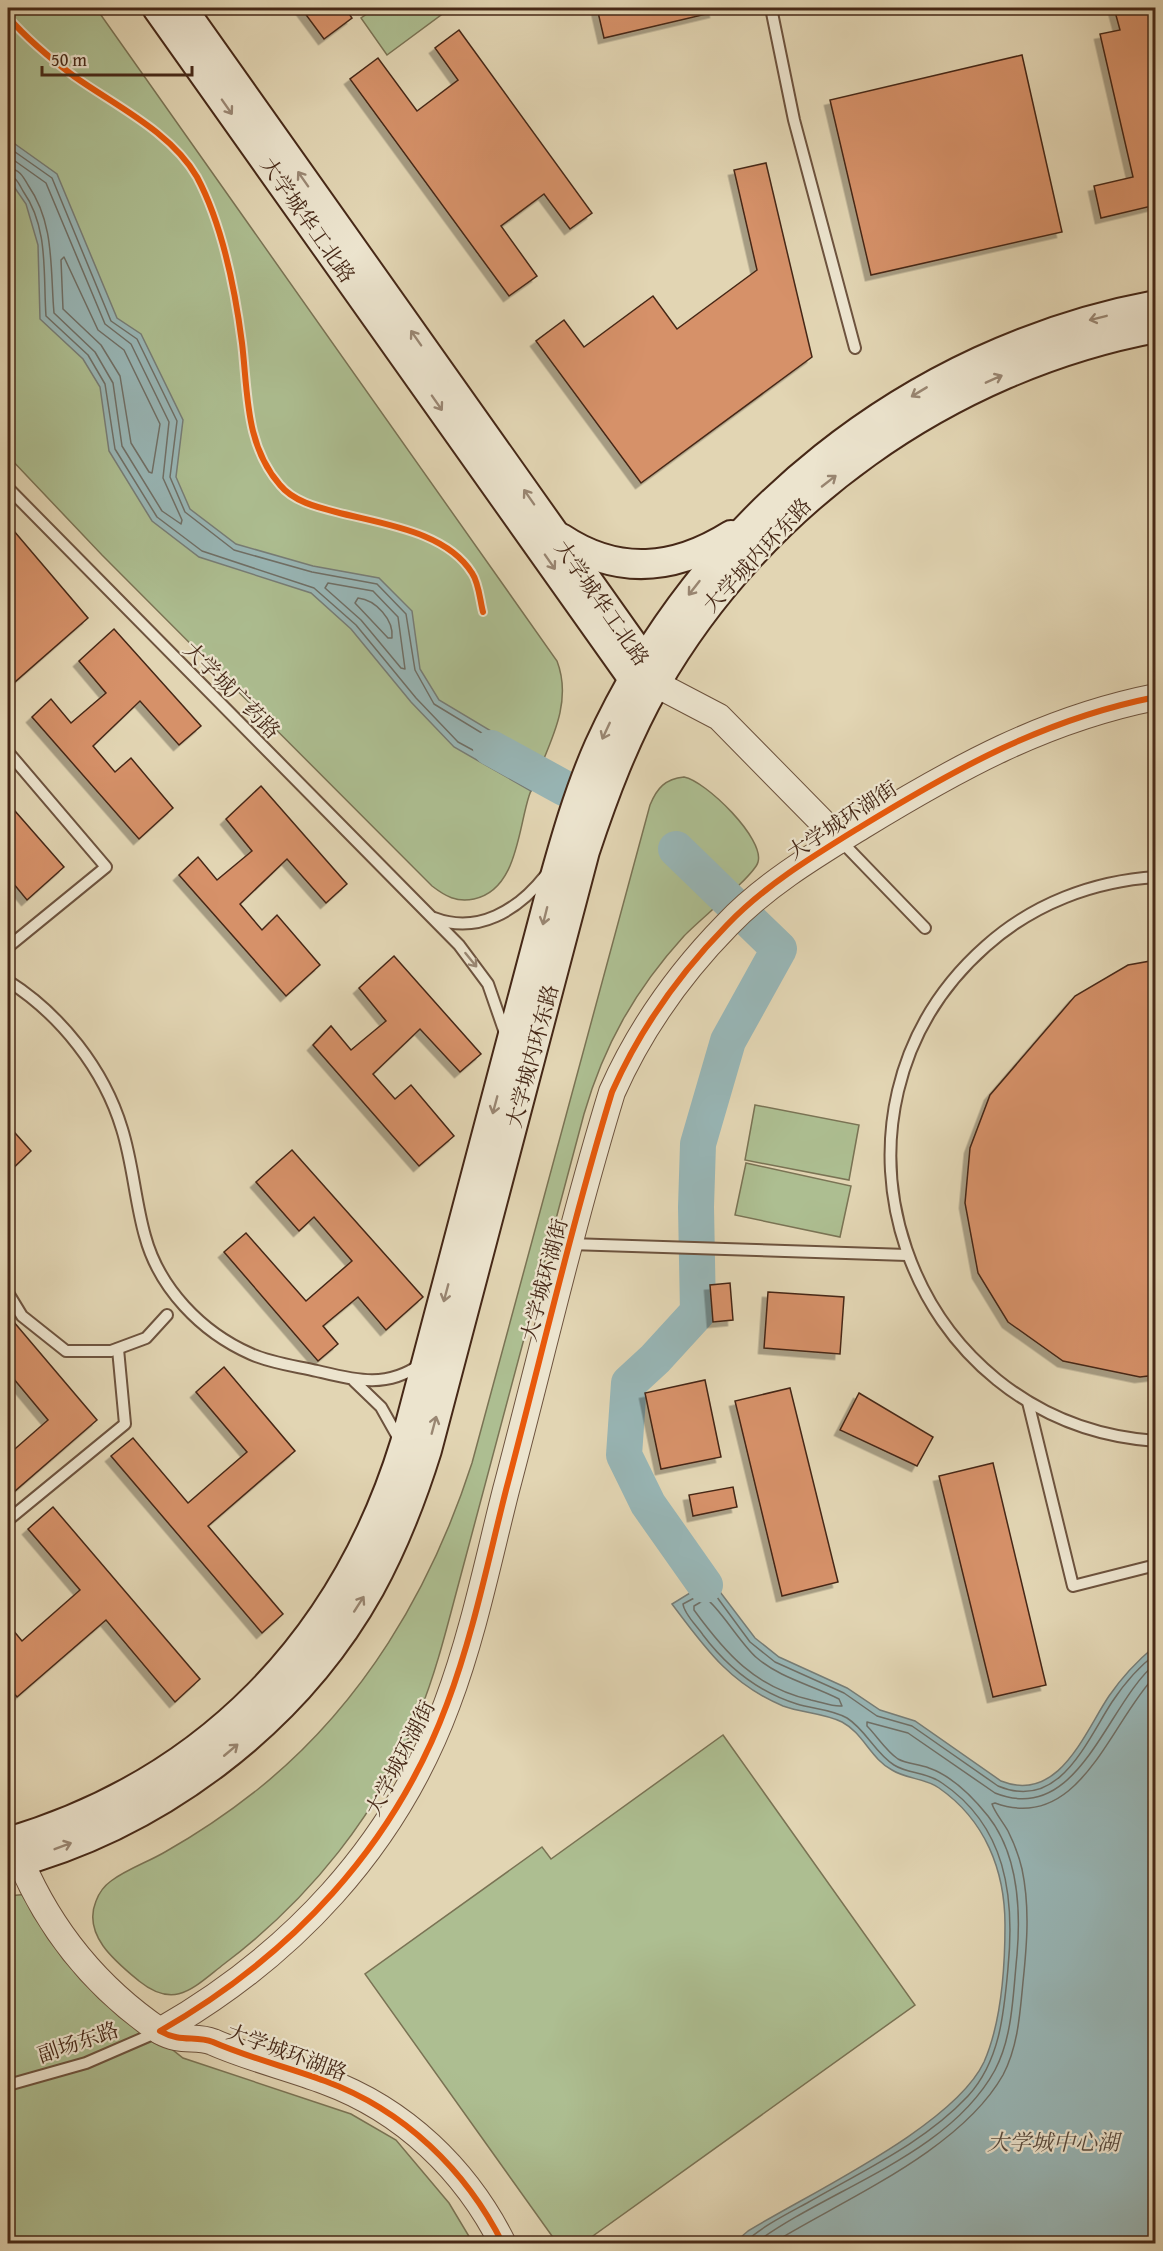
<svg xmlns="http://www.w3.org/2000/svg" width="1163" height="2251" font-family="'Gentium Book Plus','Noto Serif SC',serif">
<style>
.green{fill:#adbe91;stroke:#7a7354;stroke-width:1.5}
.water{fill:#98b6b6;stroke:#777d76;stroke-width:1.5}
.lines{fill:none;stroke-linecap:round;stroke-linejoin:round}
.shore{stroke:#6f6f66;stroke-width:1.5}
.river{stroke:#98b6b6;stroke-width:36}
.building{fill:#d69169;stroke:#462817;stroke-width:1.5;filter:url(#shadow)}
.service-casing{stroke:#6d533e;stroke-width:14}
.tertiary-casing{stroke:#6d533e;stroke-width:28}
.secondary-casing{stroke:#462817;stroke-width:32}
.service{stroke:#ece4ce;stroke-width:10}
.tertiary{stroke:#ece4ce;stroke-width:26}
.secondary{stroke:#ece4ce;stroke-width:28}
.cycleway-casing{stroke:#ece4ce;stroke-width:10}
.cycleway{stroke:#e8590c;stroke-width:6}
.oneway{stroke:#998672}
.labels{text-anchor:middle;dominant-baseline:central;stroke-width:4.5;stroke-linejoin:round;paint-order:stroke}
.street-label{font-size:21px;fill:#462817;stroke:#ece4ce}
.water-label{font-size:22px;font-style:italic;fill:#5a4c3f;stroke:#ece4ce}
</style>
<defs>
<filter id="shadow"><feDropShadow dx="-5.5" dy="5.5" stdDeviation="0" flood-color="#0004"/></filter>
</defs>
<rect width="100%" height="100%" fill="#e2d5b3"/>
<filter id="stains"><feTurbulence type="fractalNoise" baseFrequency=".00333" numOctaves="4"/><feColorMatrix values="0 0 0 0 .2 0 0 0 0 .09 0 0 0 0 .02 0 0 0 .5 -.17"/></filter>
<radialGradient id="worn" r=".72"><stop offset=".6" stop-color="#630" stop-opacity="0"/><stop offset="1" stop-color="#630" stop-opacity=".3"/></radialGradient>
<g class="green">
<path d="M8 8H96L557 661C575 708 544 751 529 796 518 830 517 890 474 899 457 903 445 896 432 886L102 555 8 456Z"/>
<polygon points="376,8 442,8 445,12 387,55 361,18"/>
<path d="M684 777C706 781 765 839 758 862 755 875 698 921 684 936 635 990 604 1045 584 1114L454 1601C444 1639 434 1677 419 1714 378 1814 310 1899 224 1964 193 1988 175 2010 139 1981 116 1962 82 1935 96 1901 99 1893 104 1886 111 1881 127 1869 148 1862 165 1852 197 1834 228 1813 257 1790 362 1706 431 1590 472 1463L650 805C657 788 665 779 684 777Z"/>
<polygon points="755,1105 859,1125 849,1180 745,1160"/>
<polygon points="746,1163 851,1186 840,1237 735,1215"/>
<polygon points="723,1735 915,2005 583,2243 557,2243 365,1974 542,1847 551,1859"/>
<polygon points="29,1894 121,2009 183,2058 351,2114 396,2140 449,2203 473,2243 8,2243 8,1896"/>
</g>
<g class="water">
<polygon points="8,139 57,174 117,318 141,334 183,420 176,477 190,509 236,544 313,566 379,578 412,611 420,669 439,700 536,758 531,791 454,747 411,702 351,629 311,593 199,557 152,521 109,451 100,387 83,359 40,319 38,245 26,204 8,178"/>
<path d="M711 1580 755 1638 779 1657 847 1688 880 1710 915 1721 1001 1781C1059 1804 1084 1733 1109 1696 1122 1677 1137 1661 1155 1646V2243H734L748 2231C810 2193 954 2126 984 2062 1002 2021 1005 1969 1005 1925 1005 1870 985 1820 939 1788 925 1778 906 1779 892 1770 871 1759 863 1733 842 1722 824 1713 802 1713 783 1706 730 1684 705 1648 672 1604Z"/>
</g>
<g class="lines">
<g class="shore">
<path d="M8 147 52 178 111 321 137 339 177 421 170 477 185 512 234 550 312 572 377 584 406 614 415 670 434 704 528 761 526 779 458 742 416 698 356 625 314 588 202 551 157 517 115 449 105 384 88 355 46 316C43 274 49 228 23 191 19 184 16 176 8 176"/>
<path d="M8 156 46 183 105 324 131 344 169 422 163 478 182 520 181 524 162 511 122 446 113 383 95 352 54 313C50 268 55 224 28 185 23 176 19 169 8 168"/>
<polygon points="64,257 98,330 124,350 160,424 152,473 149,472 131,443 120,376 101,345 63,309 61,260"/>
<polygon points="328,583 373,591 398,617 405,669 401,668 361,620 325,588"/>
<path d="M358 598C376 600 394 620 392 638H388L355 603Z"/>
<path d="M706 1599C717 1604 742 1646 757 1658 780 1678 812 1685 839 1699L842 1706C833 1707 821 1702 811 1700 755 1687 726 1654 694 1610V1606Z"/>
<path d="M743 2244C761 2227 785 2215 807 2203 862 2171 924 2143 968 2096 1000 2061 1004 2013 1008 1968 1015 1896 1006 1826 942 1783 927 1772 908 1774 894 1765 875 1753 866 1730 847 1718 832 1709 813 1709 797 1704 758 1692 728 1668 703 1635 697 1626 684 1614 683 1604L711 1589 750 1642 775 1662 844 1693 877 1716 912 1726 998 1786C1059 1812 1086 1742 1112 1702 1124 1684 1138 1667 1156 1654"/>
<path d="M754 2244C829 2188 948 2156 995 2070 1013 2036 1013 1993 1017 1955 1021 1908 1018 1854 988 1816 972 1796 952 1776 929 1768 919 1764 907 1764 898 1759 886 1751 877 1736 867 1726V1722L908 1733 995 1793C1079 1827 1106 1704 1156 1663"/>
<path d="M771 2244C844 2199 960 2151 1003 2075 1018 2047 1020 2013 1023 1982 1027 1944 1030 1907 1022 1869 1019 1856 1014 1843 1008 1831 1003 1822 995 1813 992 1804L995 1803C1080 1834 1110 1722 1156 1675"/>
</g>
<g class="river">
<polyline points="491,748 564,788"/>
<polyline points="676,849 779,949 728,1041 698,1144 696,1207 698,1312 655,1359 629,1383 624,1455 648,1504 705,1585"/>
</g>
</g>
<g class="building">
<polygon points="301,8 345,8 352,18 324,39"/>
<polygon points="597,8 714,8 715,12 604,38"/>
<polygon points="1114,8 1156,8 1156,205 1101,218 1094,186 1133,177 1100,34 1120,30"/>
<polygon points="459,30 592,213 570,229 544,194 501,226 537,276 509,296 350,79 378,58 417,111 458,80 435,48"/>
<polygon points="1022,55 1062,232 871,275 830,100"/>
<polygon points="766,163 812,357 641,483 536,341 564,320 584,347 653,296 677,329 757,270 734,170"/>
<polygon points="8,524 88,618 8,688"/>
<polygon points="114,629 201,726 179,745 140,701 93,746 115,772 131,758 173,808 139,839 32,717 51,699 71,723 106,693 79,661"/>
<polygon points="261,786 347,884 326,903 287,859 240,904 262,930 277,915 320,965 286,996 179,875 198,857 217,880 252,851 226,819"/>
<polygon points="8,803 64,867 27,900 8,877"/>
<polygon points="394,956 481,1054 460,1072 420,1029 373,1074 395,1099 411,1085 454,1136 419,1166 313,1045 331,1026 351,1050 386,1021 359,988"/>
<polygon points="1156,960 1156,1375 1140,1377 1063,1361 1008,1322 978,1273 965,1203 970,1148 990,1095 1075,996 1128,965"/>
<polygon points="8,1125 31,1151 8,1173"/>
<polygon points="292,1150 423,1297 386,1330 358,1297 323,1326 338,1344 318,1361 224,1252 246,1233 306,1301 352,1261 314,1217 299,1231 256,1182"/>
<polygon points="730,1283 733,1320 713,1322 710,1285"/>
<polygon points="768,1292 844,1297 840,1354 764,1348"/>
<polygon points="13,1321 97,1420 8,1497 8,1455 48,1420 8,1372 8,1326"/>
<polygon points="224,1367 295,1451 208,1526 283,1614 262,1633 111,1456 133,1438 188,1503 247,1452 196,1392"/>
<polygon points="705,1380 721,1457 661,1469 645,1393"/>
<polygon points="790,1388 838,1582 782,1596 735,1401"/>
<polygon points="859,1393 933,1437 917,1466 840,1430"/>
<polygon points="993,1463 1046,1685 993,1697 939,1476"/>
<polygon points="733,1487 737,1507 693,1516 689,1495"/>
<polygon points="53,1507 200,1679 175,1702 106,1620 17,1697 8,1686 8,1624 22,1641 80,1590 28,1529"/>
</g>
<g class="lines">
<defs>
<g id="service">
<polyline points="771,8 794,120 855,348"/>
<polyline points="8,488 459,945 488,984 505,1033"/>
<polyline points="8,752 106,867 8,947"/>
<polyline points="840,840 925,928"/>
<path d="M1156 877C1093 881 1033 904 986 946 798 1112 905 1424 1156 1441"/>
<path d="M434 918C478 935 518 910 545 876"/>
<path d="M8 981C60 1014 104 1069 122 1129 133 1164 135 1201 145 1236 159 1288 201 1332 251 1354 271 1363 295 1366 317 1371 355 1380 386 1389 421 1364"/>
<polyline points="570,1244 907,1255"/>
<polyline points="8,1293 22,1316 66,1351 111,1351 146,1338 167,1315"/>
<polyline points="354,1381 381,1407 399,1439"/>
<polyline points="1028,1402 1073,1586 1156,1565"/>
<polyline points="8,1520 125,1424 118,1349"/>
<polyline points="8,2085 86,2063 160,2031"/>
</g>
<g id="tertiary">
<polyline points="656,684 719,717 840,840"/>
<path d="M21 1862C51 1932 97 1988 160 2031"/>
<path d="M503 2244C466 2170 404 2110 325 2081 288 2067 249 2058 213 2042 195 2035 181 2043 160 2031 291 1956 394 1847 447 1704 473 1635 488 1561 506 1490 541 1358 572 1223 612 1092 640 1029 679 974 727 925 765 885 815 855 862 826 957 768 1045 719 1156 697"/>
</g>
<g id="secondary">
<polyline points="157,8 633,679 648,683"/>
<polyline points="182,8 644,660 651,674"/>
<path d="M561 538C618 576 675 570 731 535"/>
<path d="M8 1842C207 1783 344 1641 405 1443L552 887C565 840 579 791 599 746 702 519 910 351 1156 305"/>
<path d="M8 1865C156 1826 294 1724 370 1588 394 1544 412 1498 427 1450L585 851C604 794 625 738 655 685 760 502 948 367 1156 328"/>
</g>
</defs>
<use href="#service" class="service-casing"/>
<use href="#tertiary" class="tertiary-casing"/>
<use href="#secondary" class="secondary-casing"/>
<use href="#service" class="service"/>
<use href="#tertiary" class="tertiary"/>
<use href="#secondary" class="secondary"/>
<defs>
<g id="cycleway">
<path d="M8 17C28 40 51 59 75 77 116 106 171 132 197 177 223 226 235 289 242 343 248 393 245 445 280 485 293 501 316 507 336 512 381 524 446 531 472 573 479 583 480 601 483 612"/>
<path d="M503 2244C466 2170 404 2110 325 2081 288 2067 249 2058 213 2042 195 2035 181 2043 160 2031 291 1956 394 1847 447 1704 473 1635 488 1561 506 1490 541 1358 572 1223 612 1092 640 1029 679 974 727 925 765 885 815 855 862 826 957 768 1045 719 1156 697"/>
</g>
</defs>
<use href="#cycleway" class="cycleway-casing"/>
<use href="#cycleway" class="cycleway"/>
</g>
<defs><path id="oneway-shaft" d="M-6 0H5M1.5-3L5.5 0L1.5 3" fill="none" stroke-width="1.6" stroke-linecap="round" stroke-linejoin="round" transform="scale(1.5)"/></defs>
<g class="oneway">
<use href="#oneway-shaft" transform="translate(227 107) rotate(55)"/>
<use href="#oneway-shaft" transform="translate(303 179) rotate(-125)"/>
<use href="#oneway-shaft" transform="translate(1098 318) rotate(166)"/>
<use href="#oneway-shaft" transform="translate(416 338) rotate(-125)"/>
<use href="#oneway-shaft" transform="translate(994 379) rotate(-24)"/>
<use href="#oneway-shaft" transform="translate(919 392) rotate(149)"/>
<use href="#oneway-shaft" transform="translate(437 403) rotate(55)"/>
<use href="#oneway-shaft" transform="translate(829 481) rotate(-38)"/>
<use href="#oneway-shaft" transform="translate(529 497) rotate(-125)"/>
<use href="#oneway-shaft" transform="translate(550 562) rotate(55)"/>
<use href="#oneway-shaft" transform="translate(694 588) rotate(128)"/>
<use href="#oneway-shaft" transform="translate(606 731) rotate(115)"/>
<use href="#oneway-shaft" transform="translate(545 916) rotate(104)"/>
<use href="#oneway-shaft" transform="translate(471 960) rotate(51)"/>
<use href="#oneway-shaft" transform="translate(495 1105) rotate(105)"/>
<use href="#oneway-shaft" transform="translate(446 1293) rotate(105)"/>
<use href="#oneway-shaft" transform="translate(434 1425) rotate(-75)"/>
<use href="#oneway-shaft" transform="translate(359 1604) rotate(-57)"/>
<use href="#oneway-shaft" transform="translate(231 1750) rotate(-40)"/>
<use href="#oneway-shaft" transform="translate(63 1846) rotate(-21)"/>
</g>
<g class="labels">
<g class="street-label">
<text transform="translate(308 220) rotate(55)">大学城华工北路</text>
<text transform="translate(757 555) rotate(-47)">大学城内环东路</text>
<text transform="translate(602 603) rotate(55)">大学城华工北路</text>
<text transform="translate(232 690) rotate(45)">大学城广药路</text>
<text transform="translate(842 820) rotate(-33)">大学城环湖街</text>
<text transform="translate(532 1056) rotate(-75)">大学城内环东路</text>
<text transform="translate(544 1280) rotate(-75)">大学城环湖街</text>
<text transform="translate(400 1758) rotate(-63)">大学城环湖街</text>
<text transform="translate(78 2042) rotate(-19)">副场东路</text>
<text transform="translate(287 2052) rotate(20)">大学城环湖路</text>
</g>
<g class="water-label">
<text x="1053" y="2142">大学城中心湖</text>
</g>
</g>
<rect width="1163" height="2251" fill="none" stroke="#e2d5b3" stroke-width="30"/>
<rect x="9" y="9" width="1145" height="2233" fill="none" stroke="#462817" stroke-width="3"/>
<rect x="15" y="15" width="1133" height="2221" fill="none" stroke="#462817" stroke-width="1.5"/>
<path d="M42 66v9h150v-9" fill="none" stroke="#462817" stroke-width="3"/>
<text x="51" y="66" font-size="18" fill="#462817" stroke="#ece4ce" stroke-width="4.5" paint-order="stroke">50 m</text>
<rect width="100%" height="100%" filter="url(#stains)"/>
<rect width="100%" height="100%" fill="url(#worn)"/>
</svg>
